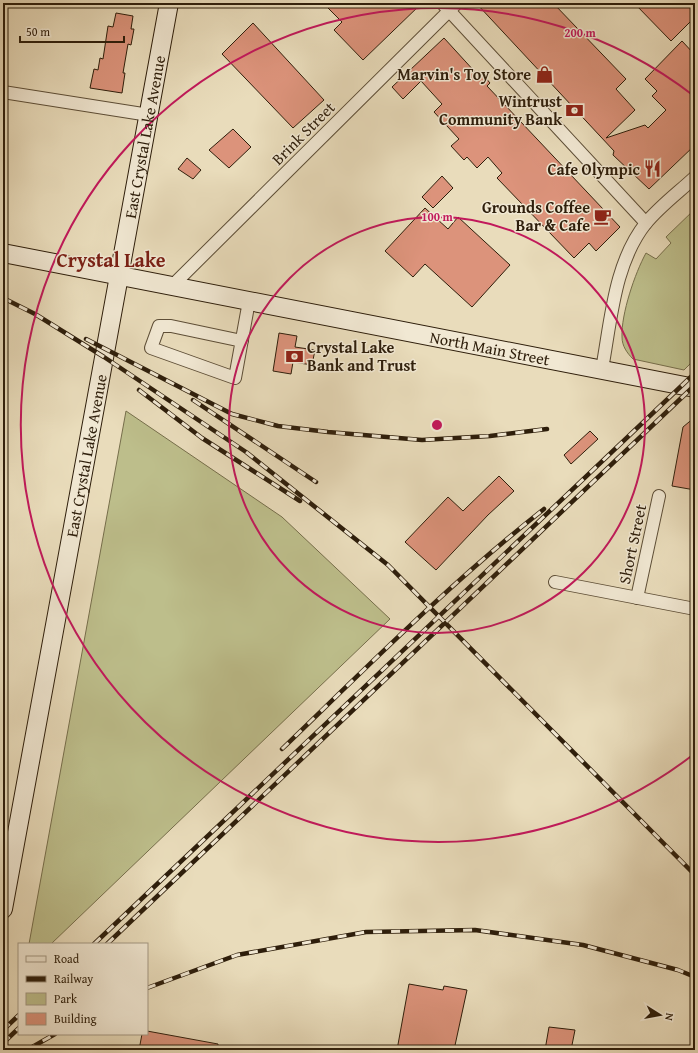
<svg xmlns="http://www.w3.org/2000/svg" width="698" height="1053" font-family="'Gentium Book Plus',serif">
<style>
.green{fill:#bdbe8b;stroke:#766e4b}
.building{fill:#dc937b;stroke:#2e1e0b}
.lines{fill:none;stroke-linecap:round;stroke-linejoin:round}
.street-casing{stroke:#5d4e37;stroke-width:14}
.secondary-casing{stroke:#2e1e0b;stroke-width:20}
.street{stroke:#f1e8d3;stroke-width:12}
.secondary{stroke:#f1e8d3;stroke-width:18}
.rail-casing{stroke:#2e1e0b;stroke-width:4.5}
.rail{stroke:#f1e8d3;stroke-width:3;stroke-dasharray:9;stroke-linecap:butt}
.ring{fill:none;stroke:#c2185b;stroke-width:2}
.labels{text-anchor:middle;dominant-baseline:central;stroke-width:3;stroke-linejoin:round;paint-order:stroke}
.poi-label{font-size:16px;font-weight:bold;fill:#2e1e0b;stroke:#f1e8d3;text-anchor:end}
.street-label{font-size:16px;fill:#2e1e0b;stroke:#f1e8d3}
.district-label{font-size:20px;font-weight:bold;fill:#7a1f14;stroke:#f1e8d3}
.centre{fill:#c2185b;stroke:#f1e8d3;stroke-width:2}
.ring-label{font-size:12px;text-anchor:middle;font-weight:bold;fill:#c2185b;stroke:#f1e8d3;stroke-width:3;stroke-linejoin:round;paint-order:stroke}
</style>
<rect width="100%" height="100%" fill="#e9dcbb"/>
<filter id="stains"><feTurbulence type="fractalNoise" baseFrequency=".005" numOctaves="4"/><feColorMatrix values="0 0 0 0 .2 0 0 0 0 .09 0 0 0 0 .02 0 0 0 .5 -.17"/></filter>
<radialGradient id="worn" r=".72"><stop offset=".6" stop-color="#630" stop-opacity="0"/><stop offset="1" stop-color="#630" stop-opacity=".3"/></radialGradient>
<g class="green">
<path d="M695 209V286L690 290 695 296V359L684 370 633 359C627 353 622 346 622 337 621 314 635 273 646 253L656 259 671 243 666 237Z"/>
<polygon points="126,411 282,517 390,619 51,944 29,944"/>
</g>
<g class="building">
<polygon points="323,3 422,3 363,60 334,30 342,22"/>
<polygon points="476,3 553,3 626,79 616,89 635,110 606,138 645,125 648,128 666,110 652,96 657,91 645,79 682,41 695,55 695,145 649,189 613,155 614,151"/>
<polygon points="634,3 695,3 695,17 671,41"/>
<polygon points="116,13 133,16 131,29 134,29 131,45 128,44 123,73 125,73 122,93 90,88 94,69 98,70 100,58 103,59 108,26 113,27"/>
<polygon points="253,23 324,100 293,128 222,54"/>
<polygon points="444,38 476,73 478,71 484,76 490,83 487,86 620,227 596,251 589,243 574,258 497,178 502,173 488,157 477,168 467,157 464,160 451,146 459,139 434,112 442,104 421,81 403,99 392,87"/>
<polygon points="233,129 251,147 229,168 209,150"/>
<polygon points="187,158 201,170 193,179 178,169"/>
<polygon points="442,176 453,188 433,208 422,197"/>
<polygon points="425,208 448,229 458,217 510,265 472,307 425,264 413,277 385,251"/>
<polygon points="279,333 297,336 295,347 315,350 312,365 293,362 291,374 273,371"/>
<polygon points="695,417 695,490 672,486 683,427"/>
<polygon points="590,431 598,439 571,464 564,455"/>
<polygon points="499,476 514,491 488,515 436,570 405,542 448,497 463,511"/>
<polygon points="409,984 443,990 444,986 467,990 454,1050 397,1050"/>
<polygon points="549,1027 575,1030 571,1050 545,1050"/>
<polygon points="147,1031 218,1044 218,1050 139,1050 142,1034 147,1034"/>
</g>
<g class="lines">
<defs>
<g id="street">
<polyline points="442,3 646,223"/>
<polyline points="3,92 149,115"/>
<polyline points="172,286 457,3"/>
<polyline points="242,341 171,326 159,326 151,348 235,378 249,301"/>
<path d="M602 369C611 321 614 263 646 223 660 206 679 192 695 177"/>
<polyline points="555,582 695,609"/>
<polyline points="637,598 659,496"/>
</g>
<g id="secondary">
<path id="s1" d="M3 253 695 388"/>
<path id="s2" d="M3 909 169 3"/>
</g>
</defs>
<use href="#street" class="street-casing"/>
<use href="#secondary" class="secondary-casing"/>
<use href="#street" class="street"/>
<use href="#secondary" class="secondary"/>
<defs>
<g id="rail">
<polyline points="3,298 35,314 104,357 246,452 388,565 695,875"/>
<polyline points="86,339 232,414 278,426 328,432 422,440 490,436 547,429"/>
<polyline points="139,390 202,438 300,501"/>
<polyline points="193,400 316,482"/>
<path d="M282 749C367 667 451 582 544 509"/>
<polyline points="94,944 695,373"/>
<polyline points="107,944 695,385"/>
<polyline points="147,988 237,955 366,932 475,930 583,945 678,970 695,977"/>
<polyline points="3,1030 19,1015"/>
<polyline points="3,1043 19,1028"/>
<polyline points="27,1050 55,1034"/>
</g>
</defs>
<use href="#rail" class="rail-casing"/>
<use href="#rail" class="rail"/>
</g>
<g class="ring">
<circle cx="437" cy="425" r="208"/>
<path d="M694 754A417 417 0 1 1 694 96"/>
</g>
<defs>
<symbol id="shop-bare" viewBox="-9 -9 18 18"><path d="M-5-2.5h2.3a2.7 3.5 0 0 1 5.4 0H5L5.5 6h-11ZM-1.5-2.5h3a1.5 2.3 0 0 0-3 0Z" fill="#8f2418" stroke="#f1e8d3" stroke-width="2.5" paint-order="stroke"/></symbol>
<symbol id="bank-bare" viewBox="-9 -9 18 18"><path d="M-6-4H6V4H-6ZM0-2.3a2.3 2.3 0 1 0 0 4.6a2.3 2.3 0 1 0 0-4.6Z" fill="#8f2418" stroke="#f1e8d3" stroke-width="2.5" paint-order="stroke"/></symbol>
<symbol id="restaurant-bare" viewBox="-9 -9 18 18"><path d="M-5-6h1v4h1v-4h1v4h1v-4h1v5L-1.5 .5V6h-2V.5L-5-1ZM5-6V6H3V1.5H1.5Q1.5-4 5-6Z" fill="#8f2418" stroke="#f1e8d3" stroke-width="2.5" paint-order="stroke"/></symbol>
<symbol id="cafe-bare" viewBox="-9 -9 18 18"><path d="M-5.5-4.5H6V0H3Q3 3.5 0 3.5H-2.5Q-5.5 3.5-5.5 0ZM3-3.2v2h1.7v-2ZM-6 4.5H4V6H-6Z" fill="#8f2418" stroke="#f1e8d3" stroke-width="2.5" paint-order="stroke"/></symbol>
</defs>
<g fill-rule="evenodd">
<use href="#shop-bare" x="532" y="62" width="25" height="25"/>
<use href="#bank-bare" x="562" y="98" width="25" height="25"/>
<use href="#restaurant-bare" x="640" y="156" width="25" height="25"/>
<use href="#cafe-bare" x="590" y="204" width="25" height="25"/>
<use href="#bank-bare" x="282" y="344" width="25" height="25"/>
</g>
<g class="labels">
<g class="poi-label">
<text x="531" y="74">Marvin's Toy Store</text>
<text x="562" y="101">Wintrust<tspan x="562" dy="18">Community Bank</tspan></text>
<text x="640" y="169">Cafe Olympic</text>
<text x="590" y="207">Grounds Coffee<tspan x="590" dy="18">Bar &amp; Cafe</tspan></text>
<text x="307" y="347" text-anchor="start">Crystal Lake<tspan x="307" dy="18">Bank and Trust</tspan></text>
</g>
<g class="street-label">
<text transform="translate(303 133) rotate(-45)">Brink Street</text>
<text stroke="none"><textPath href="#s2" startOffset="785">East Crystal Lake Avenue</textPath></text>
<text stroke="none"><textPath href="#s1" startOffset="496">North Main Street</textPath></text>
<text stroke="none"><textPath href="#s2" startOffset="461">East Crystal Lake Avenue</textPath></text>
<text transform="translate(632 544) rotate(-78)">Short Street</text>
</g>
<g class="district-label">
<text x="111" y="259">Crystal Lake</text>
</g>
</g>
<circle cx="437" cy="425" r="6" class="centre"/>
<g class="ring-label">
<text x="580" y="37">200 m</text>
<text x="437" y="221">100 m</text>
</g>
<rect width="698" height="1053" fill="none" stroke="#e9dcbb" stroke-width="16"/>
<rect x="4" y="4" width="690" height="1045" fill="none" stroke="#2e1e0b" stroke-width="2"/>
<rect x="8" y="8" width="682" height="1037" fill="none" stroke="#2e1e0b"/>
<rect x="18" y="943" width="130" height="92" fill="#f1e8d3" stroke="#a39783"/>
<rect x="26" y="956" width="20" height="6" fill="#f1e8d3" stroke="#a39783"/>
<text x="54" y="963" font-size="12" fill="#2e1e0b">Road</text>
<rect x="26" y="976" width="20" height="6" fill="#2e1e0b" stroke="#a39783"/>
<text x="54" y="983" font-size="12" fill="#2e1e0b">Railway</text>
<rect x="26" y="993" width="20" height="12" fill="#bdbe8b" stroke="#a39783"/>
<text x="54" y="1003" font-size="12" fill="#2e1e0b">Park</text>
<rect x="26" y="1013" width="20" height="12" fill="#dc937b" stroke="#a39783"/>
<text x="54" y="1023" font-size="12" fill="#2e1e0b">Building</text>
<g transform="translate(660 1015) rotate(101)" stroke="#f1e8d3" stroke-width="3" paint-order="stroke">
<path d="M0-3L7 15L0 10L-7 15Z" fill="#2e1e0b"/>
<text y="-6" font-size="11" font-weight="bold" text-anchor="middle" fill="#2e1e0b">N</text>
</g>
<path d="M20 36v6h104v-6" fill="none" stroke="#2e1e0b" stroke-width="2"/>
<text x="26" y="36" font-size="12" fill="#2e1e0b" stroke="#f1e8d3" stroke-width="3" paint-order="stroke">50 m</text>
<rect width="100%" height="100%" filter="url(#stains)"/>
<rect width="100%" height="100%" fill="url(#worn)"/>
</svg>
